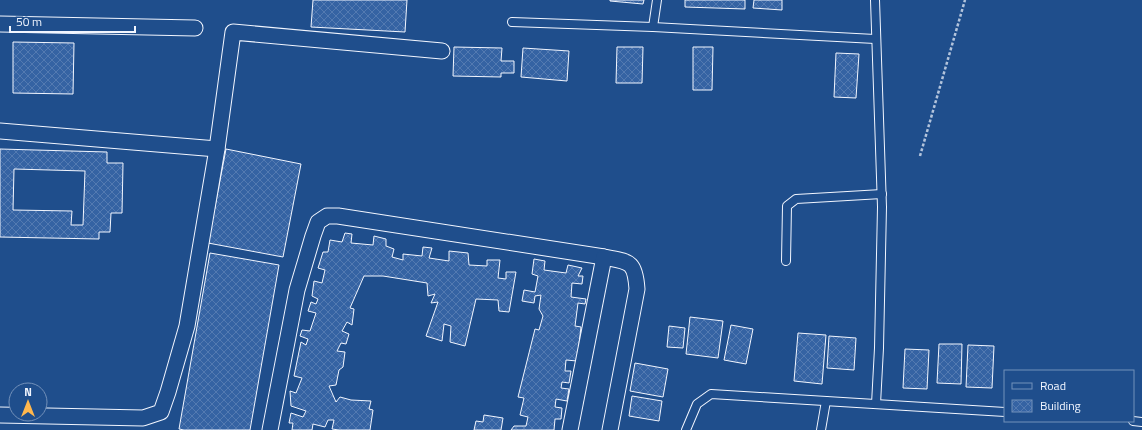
<svg xmlns="http://www.w3.org/2000/svg" width="1142" height="430" font-family="'Titillium Web',sans-serif">
<style>
.building{fill:url(#building-cross-hatch);stroke:#f2f6ff;fill-rule:evenodd}
.lines{fill:none;stroke-linecap:round;stroke-linejoin:round}
.service-casing{stroke:#f2f6ff;stroke-width:10}
.minor-casing{stroke:#f2f6ff;stroke-width:17}
.path{stroke:#b3c4dc;stroke-width:2.5;stroke-dasharray:3 2;stroke-linecap:butt}
.service{stroke:#1f4e8c;stroke-width:8}
.minor{stroke:#1f4e8c;stroke-width:15}
</style>
<defs>
<pattern id="building-cross-hatch" width="8" height="8" patternUnits="userSpaceOnUse"><rect width="8" height="8" fill="#3563a3"/><path d="M0 0l8 8M0 8l8-8" fill="none" stroke="#537ab1"/></pattern>
</defs>
<rect width="100%" height="100%" fill="#1f4e8c"/>
<g class="building">
<polygon points="313,0 407,0 405,32 311,27"/>
<polygon points="610,0 644,0 643,4 610,1"/>
<polygon points="685,0 745,0 745,9 685,7"/>
<polygon points="754,0 782,0 782,10 753,8"/>
<polygon points="13,42 74,43 73,94 13,93"/>
<polygon points="454,47 502,48 501,61 514,61 514,73 501,73 501,77 453,76"/>
<polygon points="617,47 643,47 642,83 616,83"/>
<polygon points="693,47 713,47 712,90 693,90"/>
<polygon points="523,48 569,51 567,81 521,77"/>
<polygon points="836,53 859,54 856,98 834,97"/>
<path d="M0 149 107 152V163H123L122 213H111L110 232H99V239L0 237ZM14 169 85 171 83 225H71L72 211 13 210Z"/>
<polygon points="226,149 301,164 283,257 208,243"/>
<polygon points="345,233 352,234 351,243 373,245 374,236 386,239 386,246 394,249 392,257 403,260 403,254 422,256 423,247 432,248 429,258 449,261 449,251 468,253 469,265 487,266 487,260 500,260 498,278 506,279 506,272 516,272 509,312 499,311 498,300 476,299 465,346 450,342 451,326 444,324 442,341 426,336 438,302 431,303 435,294 428,296 427,283 383,276 364,276 350,308 354,309 352,325 347,322 342,331 349,334 346,344 341,343 337,351 345,352 343,367 339,370 336,385 329,386 336,402 340,397 351,400 371,401 369,409 373,410 370,430 339,430 332,429 334,420 328,420 325,427 313,424 312,430 292,430 293,423 289,423 291,413 303,417 306,411 291,406 290,391 296,393 302,378 294,376 301,342 306,345 308,339 300,336 302,330 310,331 316,313 308,311 311,302 316,304 318,299 312,296 314,281 322,283 325,270 318,268 323,252 328,252 330,240 342,242"/>
<polygon points="210,253 279,265 250,430 184,430 179,429"/>
<polygon points="534,259 545,261 544,270 566,273 568,265 582,268 578,276 583,276 582,284 572,283 571,297 586,299 585,304 578,303 575,326 581,327 577,361 566,360 565,371 571,371 569,383 562,382 561,388 569,389 567,401 556,399 555,407 562,408 561,419 555,419 554,430 511,430 514,426 526,426 528,417 520,415 524,398 518,397 535,329 539,330 543,316 539,309 541,295 535,296 534,303 522,301 524,290 535,292 538,276 532,274"/>
<polygon points="690,317 723,321 718,358 686,354"/>
<polygon points="731,325 753,329 746,364 724,360"/>
<polygon points="669,326 685,328 683,348 667,347"/>
<polygon points="798,333 826,335 822,384 794,381"/>
<polygon points="829,336 856,338 854,370 827,368"/>
<polygon points="939,344 962,344 961,384 937,383"/>
<polygon points="968,345 994,346 992,388 966,387"/>
<polygon points="905,349 929,350 927,389 903,388"/>
<polygon points="635,363 668,369 663,397 630,391"/>
<polygon points="632,396 662,401 659,421 629,416"/>
<polygon points="484,415 503,418 501,430 474,430 476,421 483,422"/>
</g>
<g class="lines">
<defs>
<g id="service">
<polyline points="875,0 882,207 879,348 876,404"/>
<polyline points="512,22 653,27 875,39"/>
<polyline points="653,27 657,0"/>
<polyline points="786,261 787,206 796,199 882,194"/>
<polyline points="1133,421 1142,422"/>
<polyline points="686,430 697,404 711,394 1005,412"/>
<polyline points="821,430 826,401"/>
</g>
<g id="minor">
<polyline points="0,24 195,28"/>
<polyline points="0,131 217,149"/>
<polyline points="0,415 143,418 161,412 168,392 187,326 217,149 233,32 442,51"/>
<path d="M270 430 297 290 313 236 318 222 327 216H338L604 257C629 262 635 260 637 289L610 430"/>
<polyline points="570,430 604,257"/>
</g>
</defs>
<use href="#service" class="service-casing"/>
<use href="#minor" class="minor-casing"/>
<polyline class="path" points="920,156 965,0"/>
<use href="#service" class="service"/>
<use href="#minor" class="minor"/>
</g>
<rect x="1004" y="370" width="130" height="52" fill="#1f4e8c" stroke="#7391ba"/>
<rect x="1012" y="383" width="20" height="6" fill="#1f4e8c" stroke="#7391ba"/>
<text x="1040" y="390" font-size="12" fill="#f2f6ff">Road</text>
<rect x="1012" y="400" width="20" height="12" fill="url(#building-cross-hatch)" stroke="#7391ba"/>
<text x="1040" y="410" font-size="12" fill="#f2f6ff">Building</text>
<g transform="translate(28 402)"><circle r="19" fill="#1f4e8c" stroke="#7391ba"/>
<path d="M0-3L7 15L0 10L-7 15Z" fill="#ffb74d"/>
<text y="-6" font-size="11" font-weight="bold" text-anchor="middle" fill="#f2f6ff">N</text>
</g>
<path d="M10 26v6h125v-6" fill="none" stroke="#f2f6ff" stroke-width="2"/>
<text x="16" y="26" font-size="12" fill="#f2f6ff" stroke="#1f4e8c" stroke-width="3" paint-order="stroke">50 m</text>
</svg>
